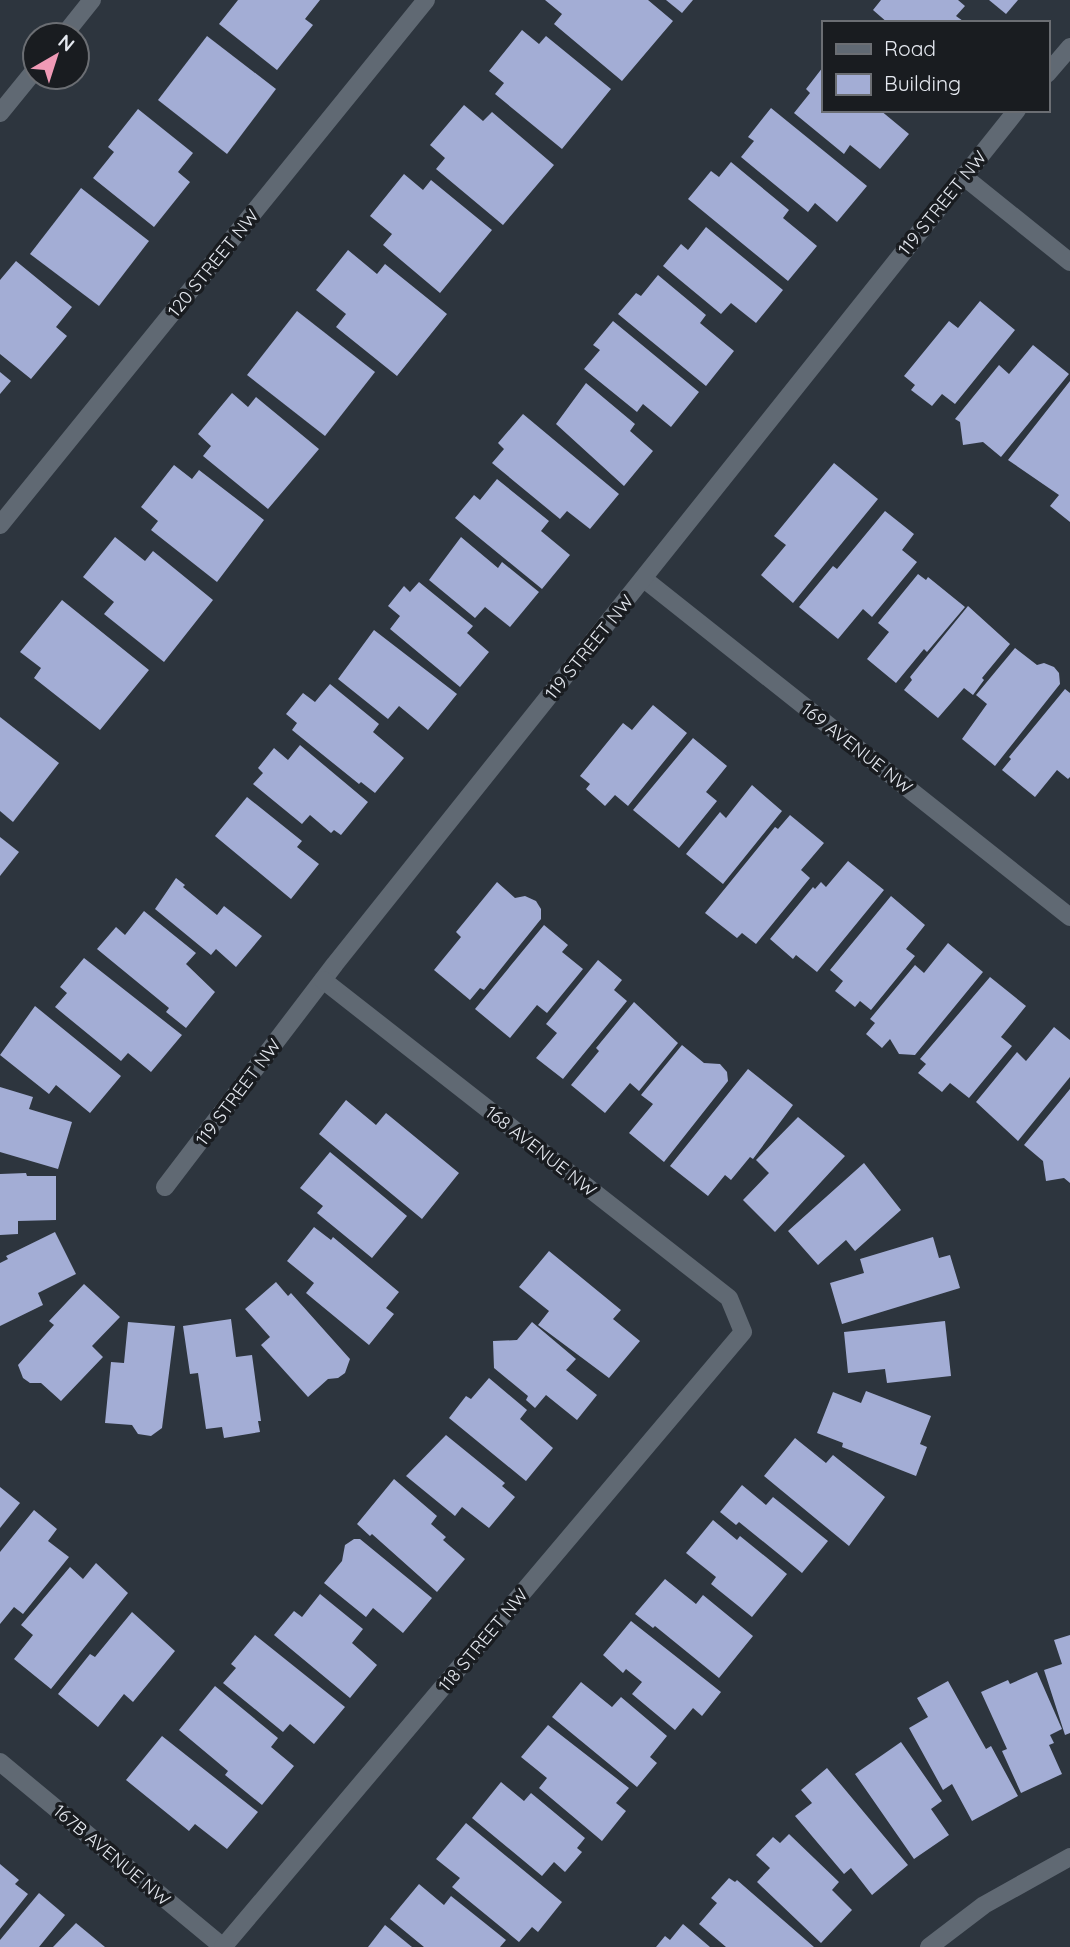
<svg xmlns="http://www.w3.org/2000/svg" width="1070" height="1947" font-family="Quicksand,sans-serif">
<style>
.building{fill:#a3add5}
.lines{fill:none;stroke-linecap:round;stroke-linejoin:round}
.minor{stroke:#606973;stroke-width:18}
.labels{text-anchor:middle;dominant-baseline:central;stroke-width:7;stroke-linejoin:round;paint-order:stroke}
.street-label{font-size:18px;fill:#e5e9f0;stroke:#191c20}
</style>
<rect width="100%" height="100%" fill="#2d353e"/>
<g class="building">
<polygon points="238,0 320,0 305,19 313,25 277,70 219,24"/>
<polygon points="545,0 648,0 673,21 622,81 554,24 562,14"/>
<polygon points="666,0 693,0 682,13"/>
<polygon points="881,0 958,0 965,6 956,16 963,21 888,23 873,10"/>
<polygon points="989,0 1018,0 1006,14"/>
<polygon points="522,30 539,44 546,36 611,89 562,149 495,94 504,83 489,71"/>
<polygon points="207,36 276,89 227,154 158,100"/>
<polygon points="823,67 823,110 880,110 909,134 880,169 850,145 844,154 794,113 810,93 806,89"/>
<polygon points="464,105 483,121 492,112 554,165 503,225 436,169 445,158 430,145"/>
<polygon points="771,108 867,186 837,222 815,203 808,212 741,157 754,141 748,137"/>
<polygon points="138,109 193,153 178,172 190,182 154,227 93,178 114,152 108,147"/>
<polygon points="731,162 789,210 783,218 817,246 788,281 688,199 711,171 719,177"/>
<polygon points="404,174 423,190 431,180 492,230 440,293 383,245 392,234 370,216"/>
<polygon points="81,188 149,241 99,306 30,254"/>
<polygon points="706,227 783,290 756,323 731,303 721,314 663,266 681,244 688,250"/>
<polygon points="348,250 377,274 385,264 447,314 397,376 336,327 346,314 316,290"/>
<polygon points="16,261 72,307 56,327 67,336 31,379 0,354 0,280"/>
<polygon points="658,275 706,315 700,323 734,351 706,386 618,314 636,293 641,296"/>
<polygon points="980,301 1015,330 955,404 942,394 932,406 911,390 915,385 904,376 949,321 958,328"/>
<polygon points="297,311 375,372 325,436 247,375"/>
<polygon points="613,321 699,392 671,427 643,404 637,412 584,369 600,350 593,345"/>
<polygon points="1033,345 1069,374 1001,457 983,442 963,445 960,422 955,419 999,365 1009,374"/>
<polygon points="0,372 11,381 0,394"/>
<polygon points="1070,381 1070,522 1050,506 1059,495 1008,460"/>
<polygon points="586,383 635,424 630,431 653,451 624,486 556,424"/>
<polygon points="232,393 248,407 256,397 319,449 268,509 203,456 211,446 198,434"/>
<polygon points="523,414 619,494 590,529 567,511 560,519 492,463 504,449 498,443"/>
<polygon points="834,463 878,499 793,603 761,575 786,545 774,536"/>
<polygon points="174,465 192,479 199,470 264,520 217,582 151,530 158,521 141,507"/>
<polygon points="497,479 549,521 541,531 570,555 542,589 455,518 474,495 480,500"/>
<polygon points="885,511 914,534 902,550 917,562 872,617 863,609 838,639 799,607 833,566 837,569"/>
<polygon points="115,537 145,561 153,551 213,600 164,662 104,614 114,602 83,577"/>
<polygon points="461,537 498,568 502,562 539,592 510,627 485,607 475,618 429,580"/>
<polygon points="918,574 926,580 928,577 965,607 927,652 924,649 896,683 867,659 889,632 878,623"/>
<polygon points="419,582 473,626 467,633 489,652 460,687 390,629 400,616 388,606 404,586 410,592"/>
<polygon points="62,600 149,670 100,730 34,678 41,668 20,652"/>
<polygon points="968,606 1010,644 982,678 984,680 973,695 964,688 938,718 904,690 912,680 910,677"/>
<polygon points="374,630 457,694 428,730 399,706 388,719 338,679"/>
<polygon points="1015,648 1037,665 1044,663 1054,667 1059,673 1060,684 995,766 962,739 987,704 976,695"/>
<polygon points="330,684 379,724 373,732 404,758 375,793 361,782 359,784 292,730 297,723 286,714 303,693 315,702"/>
<polygon points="1065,689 1070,693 1070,777 1068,779 1057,770 1035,797 1002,770 1011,759 1009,757"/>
<polygon points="653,705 687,733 628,806 615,795 605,806 586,789 590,784 580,776 623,723 632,730"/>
<polygon points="0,717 59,763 13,822 0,811"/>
<polygon points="693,738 727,766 706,792 717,801 679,848 633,810"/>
<polygon points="300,745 368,802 341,835 334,830 331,833 310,815 302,824 253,784 263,773 258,768 274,748 288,760"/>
<polygon points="752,785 782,811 723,884 686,854 720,812 726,818"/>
<polygon points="247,797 302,841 297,847 319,864 291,899 215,836"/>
<polygon points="790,815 824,843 801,870 810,878 756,944 742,933 737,938 705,913 775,827 778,829"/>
<polygon points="0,837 19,852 0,876"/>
<polygon points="848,861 884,890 817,972 796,955 793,959 770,939 813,887 815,889 821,882 826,887"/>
<polygon points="176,878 185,885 183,887 217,915 224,906 262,936 236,967 216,949 211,955 155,909"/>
<polygon points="497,882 515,898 525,896 536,901 541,909 541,919 484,990 480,988 470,1000 434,970 461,937 456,932"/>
<polygon points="891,896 925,925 906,949 915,956 871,1010 860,1001 855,1007 835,991 843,981 830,970"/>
<polygon points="144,911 196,953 186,964 215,992 186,1028 166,1012 169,1008 97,949 116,927 125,935"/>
<polygon points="544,925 568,945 562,952 583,969 547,1013 537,1005 510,1038 475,1009"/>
<polygon points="948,943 983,972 915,1055 899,1054 890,1039 882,1048 866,1034 875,1023 870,1019 915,965 924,973"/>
<polygon points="84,958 182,1035 151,1072 128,1053 121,1061 55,1007 67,993 60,987"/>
<polygon points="598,960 622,980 614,990 627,1001 563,1079 536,1058 557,1033 546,1024"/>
<polygon points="990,977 1026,1006 1001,1037 1012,1046 969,1098 950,1083 942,1092 918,1073 926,1064 920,1059"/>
<polygon points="634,1002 678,1043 639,1091 630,1083 605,1113 571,1085 599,1051 596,1048"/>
<polygon points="35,1006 121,1076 90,1113 56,1085 49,1094 0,1055"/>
<polygon points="1054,1027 1070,1040 1070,1077 1018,1141 976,1102 1017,1052 1026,1061"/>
<polygon points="682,1045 704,1063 720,1064 727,1072 728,1081 664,1162 629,1133 653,1104 641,1095"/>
<polygon points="748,1069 793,1105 753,1159 750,1157 731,1180 725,1175 708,1196 670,1166"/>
<polygon points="0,1087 33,1097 29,1109 72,1122 58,1169 0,1152"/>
<polygon points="1070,1089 1070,1183 1064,1178 1046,1181 1043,1161 1024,1145"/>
<polygon points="346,1100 376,1125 386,1113 459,1173 422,1219 319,1134"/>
<polygon points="798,1117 845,1156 775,1232 743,1200 769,1173 756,1160"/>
<polygon points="330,1152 407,1216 372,1258 317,1213 323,1206 300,1188"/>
<polygon points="864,1163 901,1210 855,1251 846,1240 818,1265 788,1231"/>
<polygon points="26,1173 27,1176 56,1176 56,1220 18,1221 18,1234 0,1235 0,1174"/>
<polygon points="314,1227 331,1240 333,1237 399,1292 386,1308 394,1314 369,1345 306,1293 314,1283 287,1261"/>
<polygon points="55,1232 76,1274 38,1293 43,1305 0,1326 0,1263 8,1259 6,1256"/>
<polygon points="933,1237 939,1258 950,1255 960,1288 842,1324 830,1283 864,1273 860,1259"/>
<polygon points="549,1251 621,1310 613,1319 640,1341 609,1378 538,1325 549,1311 519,1287"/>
<polygon points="276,1282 288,1296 291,1293 350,1359 345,1373 338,1378 328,1379 308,1397 261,1345 270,1337 245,1309"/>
<polygon points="84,1284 120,1317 92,1346 103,1357 61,1401 41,1383 30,1383 23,1378 18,1365 54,1325 49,1321"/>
<polygon points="231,1319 236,1357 252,1355 261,1421 258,1421 260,1432 224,1438 222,1427 206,1429 198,1373 190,1374 183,1326"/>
<polygon points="945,1321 951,1376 887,1383 885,1369 848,1373 844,1332"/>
<polygon points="128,1322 175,1326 162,1428 151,1436 138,1434 132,1425 105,1423 111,1362 124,1363"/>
<polygon points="532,1322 576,1359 566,1370 597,1395 577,1420 546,1395 535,1408 526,1400 528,1396 494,1368 493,1341 517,1340"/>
<polygon points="489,1378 527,1410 520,1419 553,1448 526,1481 449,1418 466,1396 471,1399"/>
<polygon points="866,1391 931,1416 920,1444 927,1447 916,1476 842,1447 843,1443 817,1433 833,1392 861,1403"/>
<polygon points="446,1435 505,1483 502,1486 515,1497 489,1528 462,1507 455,1516 406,1476"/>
<polygon points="795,1438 826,1463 833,1455 885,1497 849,1546 764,1476"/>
<polygon points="394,1479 437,1516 431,1524 446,1537 443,1540 465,1559 437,1592 372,1534 370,1536 357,1524"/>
<polygon points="742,1485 766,1505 773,1497 828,1541 802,1573 739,1522 736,1525 720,1512"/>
<polygon points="0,1487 20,1503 0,1528"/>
<polygon points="34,1510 57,1529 48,1541 69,1557 23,1614 14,1607 0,1624 0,1552"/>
<polygon points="713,1520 737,1540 740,1536 787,1574 752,1617 711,1584 716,1577 686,1553"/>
<polygon points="354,1539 360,1539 432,1598 403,1633 373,1608 366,1617 324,1583 342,1561 345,1545"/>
<polygon points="96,1563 128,1593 51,1689 14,1659 33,1635 21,1625 70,1567 83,1579"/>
<polygon points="665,1579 696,1604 703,1595 753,1636 719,1678 655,1626 653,1628 635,1614"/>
<polygon points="320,1594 363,1629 352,1643 377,1665 350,1698 274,1635 294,1611 302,1617"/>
<polygon points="132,1612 175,1651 133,1702 124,1694 98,1727 58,1694 90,1654 95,1657"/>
<polygon points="631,1621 721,1692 702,1716 693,1708 675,1730 632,1694 642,1682 626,1669 623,1673 603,1655"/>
<polygon points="255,1635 345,1707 314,1744 290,1724 283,1732 223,1683 236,1668 231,1664"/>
<polygon points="1070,1635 1070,1733 1065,1735 1044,1670 1062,1664 1054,1640"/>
<polygon points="1037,1672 1062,1729 1050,1735 1054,1743 1049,1745 1062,1774 1021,1793 1002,1751 1007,1749 981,1692 1008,1680 1010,1684"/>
<polygon points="948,1681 986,1749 991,1746 1018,1796 972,1821 952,1784 943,1790 909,1728 928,1717 917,1698"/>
<polygon points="581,1682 612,1707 621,1697 667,1736 650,1757 657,1763 637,1787 552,1717"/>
<polygon points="215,1686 278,1738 271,1747 294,1766 262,1805 225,1775 228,1771 179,1730"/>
<polygon points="548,1725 629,1788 616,1803 626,1811 602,1841 539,1788 547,1778 521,1757"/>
<polygon points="162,1736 258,1812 227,1849 195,1824 189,1831 126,1780"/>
<polygon points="901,1742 942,1801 931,1809 949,1835 914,1859 855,1774"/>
<polygon points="827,1768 908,1865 872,1895 851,1868 844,1874 795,1816 812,1803 801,1790"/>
<polygon points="501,1782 524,1801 531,1793 585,1838 577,1848 582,1852 565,1872 554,1862 542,1876 472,1818"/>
<polygon points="466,1823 562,1902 538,1932 532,1927 519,1942 452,1887 460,1878 436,1859"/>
<polygon points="789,1834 839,1882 832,1890 852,1910 821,1943 757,1882 770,1868 756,1855 773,1837 780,1843"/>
<polygon points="0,1864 19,1880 15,1884 28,1894 0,1929"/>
<polygon points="729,1878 735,1882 737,1880 814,1947 726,1947 699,1924 717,1903 711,1898"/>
<polygon points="419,1884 444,1905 451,1896 506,1940 500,1947 424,1947 390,1919"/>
<polygon points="39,1893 65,1915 39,1947 0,1947 0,1940"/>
<polygon points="76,1923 105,1947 53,1947"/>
<polygon points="683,1924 710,1947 656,1947 665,1936 670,1940"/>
<polygon points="385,1925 412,1947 368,1947"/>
</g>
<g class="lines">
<g class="minor">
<polyline points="64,35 92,0"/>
<polyline points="1047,74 1070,47"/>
<polyline points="0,113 35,70"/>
<polyline points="963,176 1070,262"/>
<polyline points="0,525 426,0"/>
<polyline points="644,579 1070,917"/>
<polyline points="165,1187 335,964 1017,110"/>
<polyline points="0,1762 223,1947"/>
<polyline points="223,1947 743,1332 729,1298 323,980"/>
<polyline points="929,1947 984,1905 1070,1857"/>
</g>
</g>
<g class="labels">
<g class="street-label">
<text transform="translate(942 203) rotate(-51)">119 STREET NW</text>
<text transform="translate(213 263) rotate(-51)">120 STREET NW</text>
<text transform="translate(589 647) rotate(-51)">119 STREET NW</text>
<text transform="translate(857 748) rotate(38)">169 AVENUE NW</text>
<text transform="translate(238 1092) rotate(-53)">119 STREET NW</text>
<text transform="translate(541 1151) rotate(38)">168 AVENUE NW</text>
<text transform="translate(483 1640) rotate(-50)">118 STREET NW</text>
<text transform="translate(112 1855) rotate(40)">167B AVENUE NW</text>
</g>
</g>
<rect x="822" y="21" width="228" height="91" fill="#191c20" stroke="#6b6e73" stroke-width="2"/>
<rect x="836" y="44" width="35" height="10" fill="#606973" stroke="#6b6e73" stroke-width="2"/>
<text x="884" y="56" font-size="21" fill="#e5e9f0">Road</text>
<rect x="836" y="74" width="35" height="21" fill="#a3add5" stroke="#6b6e73" stroke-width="2"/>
<text x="884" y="91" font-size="21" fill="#e5e9f0">Building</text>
<g transform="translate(56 56) rotate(39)"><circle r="33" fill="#191c20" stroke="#6b6e73" stroke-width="2"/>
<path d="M0-5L12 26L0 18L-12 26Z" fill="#f09ab6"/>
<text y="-10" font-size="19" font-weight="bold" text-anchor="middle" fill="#e5e9f0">N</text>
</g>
</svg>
